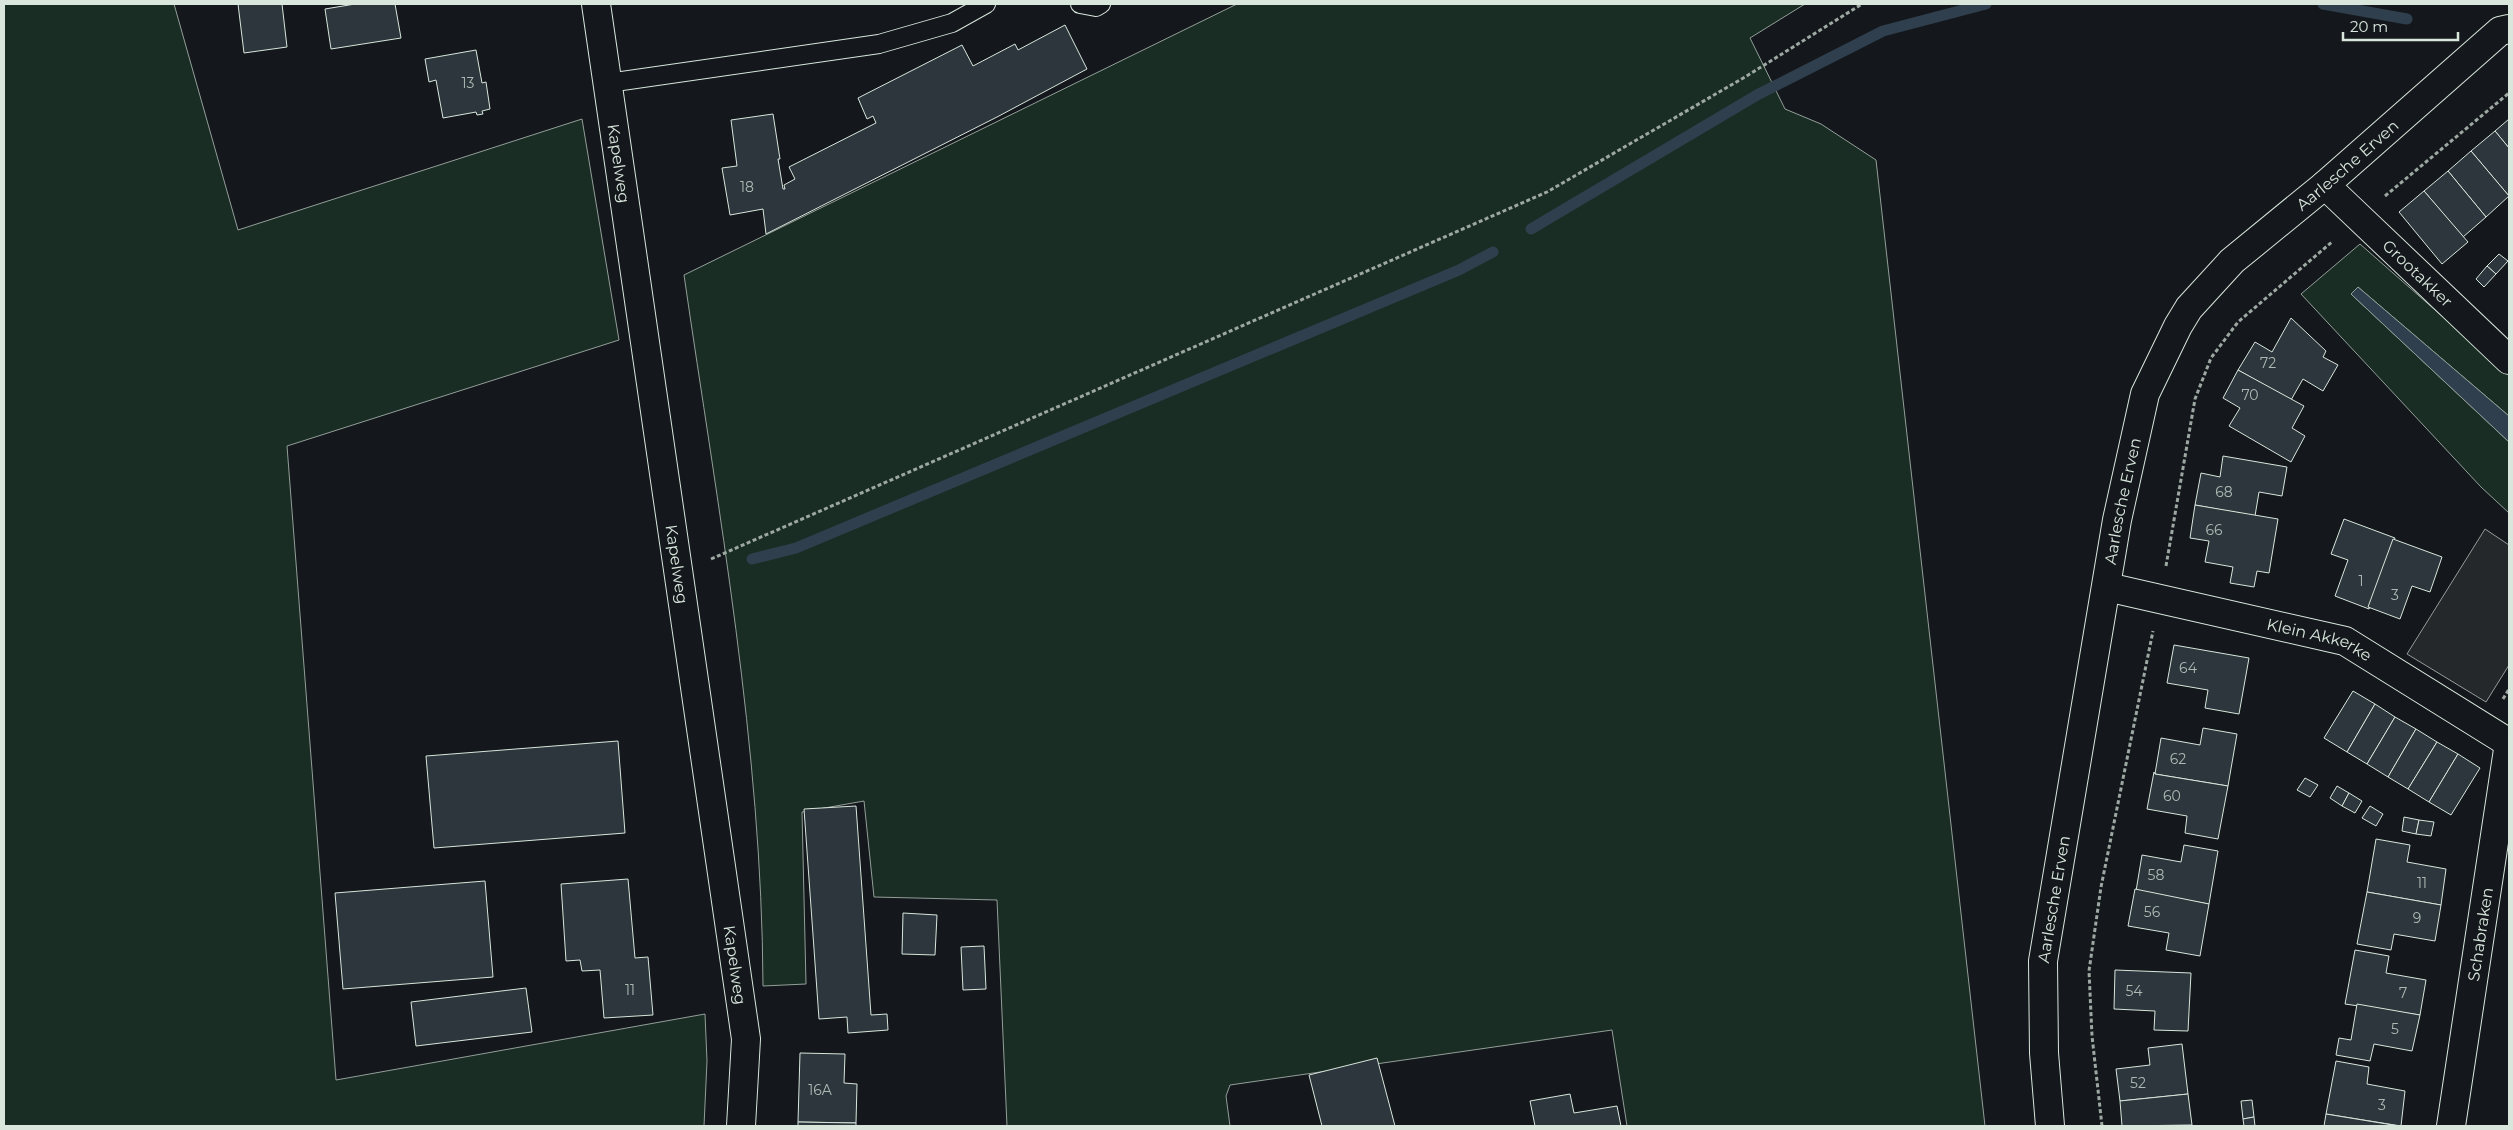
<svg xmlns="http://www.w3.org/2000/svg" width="2513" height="1130" font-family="Montserrat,sans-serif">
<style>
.green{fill:#1a2d24;stroke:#939e99}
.parking{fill:#24282b;stroke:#939e99}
.water{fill:#2f3f4d;stroke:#939e99}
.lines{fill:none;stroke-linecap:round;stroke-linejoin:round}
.stream{stroke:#2f3f4d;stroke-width:11}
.building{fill:#2c363c;stroke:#d8e6dc}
.lane-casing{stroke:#d8e6dc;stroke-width:20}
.street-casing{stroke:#d8e6dc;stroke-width:30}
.secondary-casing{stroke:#d8e6dc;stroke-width:30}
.path{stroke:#9da8a2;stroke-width:3;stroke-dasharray:4 2.5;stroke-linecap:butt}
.lane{stroke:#14181c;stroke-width:18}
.street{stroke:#14181c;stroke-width:28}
.secondary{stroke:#14181c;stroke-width:28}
.labels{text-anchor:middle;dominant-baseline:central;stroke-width:4;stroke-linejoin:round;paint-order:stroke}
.number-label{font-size:14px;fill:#adbab4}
.street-label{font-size:16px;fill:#d8e6dc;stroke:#14181c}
</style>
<rect width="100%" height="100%" fill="#14181c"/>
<g class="green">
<polygon points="4,4 174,4 238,230 582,119 619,340 287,446 336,1080 705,1014 707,1061 704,1126 4,1126"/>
<path d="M1237 4H1805L1750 38 1785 109 1821 124 1876 160 1985 1126H1627L1612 1030 1230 1085 1226 1096 1230 1126H1007L997 900 874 897 864 801 802 812 806 984 763 986C762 748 718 510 684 275Z"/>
<polygon points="2360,244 2509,375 2509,416 2358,287 2351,294 2509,442 2509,513 2481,487 2301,294"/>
</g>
<polygon class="parking" points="2485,529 2509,545 2509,665 2486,702 2407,654"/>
<polygon class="water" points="2358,287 2509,416 2509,442 2351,294"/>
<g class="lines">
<g class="stream">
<polyline points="2323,4 2407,19"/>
<polyline points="1531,229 1757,95 1883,31 1986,4"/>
<polyline points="752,559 796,548 1459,270 1493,252"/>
</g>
</g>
<g class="building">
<polygon points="238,4 282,4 287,47 244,53"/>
<polygon points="355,4 395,4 401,38 331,49 325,9"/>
<polygon points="1065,25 1087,69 997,117 766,234 763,209 730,215 722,168 737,166 731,120 773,114 780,159 778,159 783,189 785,189 784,185 795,179 789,167 876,123 873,116 867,119 858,98 962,45 973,66 1015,44 1018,50"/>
<polygon points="476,50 482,83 486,82 490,109 482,111 483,114 477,115 476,112 443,118 436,80 429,82 425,59"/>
<polygon points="2509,119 2509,148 2495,131"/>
<polygon points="2495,131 2509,148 2509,196 2471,151"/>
<polygon points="2471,151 2509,196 2486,217 2448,171"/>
<polygon points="2448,171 2486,217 2463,237 2424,191"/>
<polygon points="2424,191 2468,242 2442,264 2399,212"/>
<polygon points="2499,254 2508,261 2496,274 2487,266"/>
<polygon points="2487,266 2496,274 2484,287 2476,279"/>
<polygon points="2291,318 2326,351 2323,357 2338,365 2323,391 2303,379 2291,400 2238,370 2255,342 2272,352"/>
<polygon points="2238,370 2304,406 2292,428 2305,436 2291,462 2229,426 2240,408 2223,398"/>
<polygon points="2223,456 2287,467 2282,496 2259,492 2255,516 2195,505 2201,473 2220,477"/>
<polygon points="2195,505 2278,519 2269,573 2257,571 2254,587 2230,583 2233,567 2205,562 2209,541 2190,538"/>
<polygon points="2344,519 2395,538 2369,609 2335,596 2348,560 2331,554"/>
<polygon points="2393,539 2442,557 2430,592 2412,586 2400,619 2368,607"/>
<polygon points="2174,645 2249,658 2239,714 2205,708 2208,690 2167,683"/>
<polygon points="2353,691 2375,704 2347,752 2324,738"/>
<polygon points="2375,704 2395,717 2367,764 2347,752"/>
<polygon points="2395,717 2416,729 2388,777 2367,764"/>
<polygon points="2203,728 2237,734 2228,786 2155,774 2161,738 2200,745"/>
<polygon points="2416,729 2437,742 2408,789 2388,777"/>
<polygon points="618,741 625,833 434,848 426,756"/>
<polygon points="2437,742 2458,754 2429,802 2408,789"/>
<polygon points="2458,754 2480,768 2451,815 2429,802"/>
<polygon points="2154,772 2155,774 2228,786 2218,839 2185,833 2187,816 2147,809"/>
<polygon points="2305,778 2318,785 2310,797 2297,790"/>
<polygon points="2337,786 2349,793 2342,806 2330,798"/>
<polygon points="2349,793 2362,801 2355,813 2342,806"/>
<polygon points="856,806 871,1015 887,1014 888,1030 848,1033 847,1017 819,1019 804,809"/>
<polygon points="2370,806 2383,814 2376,826 2362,818"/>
<polygon points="2404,817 2419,820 2416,834 2402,831"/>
<polygon points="2419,820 2434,822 2431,836 2416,834"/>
<polygon points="2376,839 2410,845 2407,862 2446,869 2441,905 2367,892"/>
<polygon points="2184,845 2218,851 2209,904 2136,891 2142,855 2181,862"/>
<polygon points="628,879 635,958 648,957 653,1015 604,1018 600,970 582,971 580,960 566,961 561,884"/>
<polygon points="485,881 493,977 343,989 335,893"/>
<polygon points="2135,889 2209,904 2200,956 2166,950 2169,933 2128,926"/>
<polygon points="2367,892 2441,905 2435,941 2394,934 2391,950 2357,944"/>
<polygon points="903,913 937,915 935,955 902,954"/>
<polygon points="984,946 986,989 963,990 961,947"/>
<polygon points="2355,950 2389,956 2386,973 2426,980 2420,1015 2345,1004"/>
<polygon points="2115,970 2191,973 2188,1031 2154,1030 2155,1011 2114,1009"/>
<polygon points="526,988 532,1032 416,1046 411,1002"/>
<polygon points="2357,1004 2420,1015 2412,1051 2374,1044 2370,1061 2336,1055 2339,1038 2351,1040"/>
<polygon points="2182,1044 2188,1094 2120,1101 2116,1069 2150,1065 2148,1048"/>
<polygon points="800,1053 845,1054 844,1083 857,1084 856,1123 798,1122"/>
<polygon points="1377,1058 1395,1126 1322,1126 1309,1075"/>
<polygon points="2336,1061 2369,1067 2367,1084 2405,1091 2401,1126 2326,1114"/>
<polygon points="1570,1094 1574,1113 1617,1106 1621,1126 1535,1126 1530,1101"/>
<polygon points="2188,1094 2192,1125 2122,1126 2120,1101"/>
<polygon points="2252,1100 2254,1117 2243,1119 2241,1101"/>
<polygon points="2326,1114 2399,1126 2324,1126"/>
<polygon points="2254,1117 2255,1126 2244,1126 2243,1119"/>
<polygon points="798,1122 856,1123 856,1126 798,1126"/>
</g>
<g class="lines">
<defs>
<g id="lane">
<polyline points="1080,4 1096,7 1101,4"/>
<polyline points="608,83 879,44 952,23 986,4"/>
</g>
<g id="street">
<path id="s1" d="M596 4 746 1039 741 1126"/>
<path id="s2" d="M2325 185 2509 360"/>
<path id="s3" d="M2107 587 2345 641 2509 743"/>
<path id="s4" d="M2451 1126 2509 743"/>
</g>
<g id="secondary">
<path id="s5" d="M2050 1126 2044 1053 2043 961 2117 520 2145 394 2178 326 2189 308 2232 261 2325 185 2500 31 2509 29"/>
</g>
</defs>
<use href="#lane" class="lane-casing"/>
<use href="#street" class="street-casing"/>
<use href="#secondary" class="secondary-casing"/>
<g class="path">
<polyline points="2385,196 2509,93"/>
<polyline points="711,559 1547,192 1745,77 1862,4"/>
<polyline points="2166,566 2195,399 2211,358 2238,322 2333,241"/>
<polyline points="2503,699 2509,689"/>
<polyline points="2102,1126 2092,1036 2089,971 2101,887 2153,631"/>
</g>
<use href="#lane" class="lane"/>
<use href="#street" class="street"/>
<use href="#secondary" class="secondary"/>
</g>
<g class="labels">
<g class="number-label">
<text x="468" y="83">13</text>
<text x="747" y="187">18</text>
<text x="2268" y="363">72</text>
<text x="2250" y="395">70</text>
<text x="2224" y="492">68</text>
<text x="2214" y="530">66</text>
<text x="2361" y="581">1</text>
<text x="2395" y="595">3</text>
<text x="2188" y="668">64</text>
<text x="2178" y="759">62</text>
<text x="2172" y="796">60</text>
<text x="2156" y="875">58</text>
<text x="2422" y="883">11</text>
<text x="2152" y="912">56</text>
<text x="2417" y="918">9</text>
<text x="630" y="990">11</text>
<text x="2134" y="991">54</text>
<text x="2403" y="993">7</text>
<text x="2395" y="1029">5</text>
<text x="2138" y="1083">52</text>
<text x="820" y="1090">16A</text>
<text x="2382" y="1105">3</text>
</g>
<g class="street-label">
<text stroke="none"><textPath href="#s1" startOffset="161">Kapelweg</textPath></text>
<text stroke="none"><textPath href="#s5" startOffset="1052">Aarlesche Erven</textPath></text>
<text stroke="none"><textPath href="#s2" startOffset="128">Grootakker</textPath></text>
<text stroke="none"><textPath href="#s5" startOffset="632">Aarlesche Erven</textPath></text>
<text stroke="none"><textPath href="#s1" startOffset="566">Kapelweg</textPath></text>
<text stroke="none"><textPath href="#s3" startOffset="219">Klein Akkerke</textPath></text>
<text stroke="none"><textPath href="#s5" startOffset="228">Aarlesche Erven</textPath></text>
<text stroke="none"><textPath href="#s4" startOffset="194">Schabraken</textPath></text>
<text stroke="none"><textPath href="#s1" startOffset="971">Kapelweg</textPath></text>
</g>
</g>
<rect width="2513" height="1130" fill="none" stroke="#d8e6dc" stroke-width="10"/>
<path d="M2343 32v8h115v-8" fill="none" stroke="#d8e6dc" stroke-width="2.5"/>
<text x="2350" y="32" font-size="15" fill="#d8e6dc" stroke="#14181c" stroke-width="4" paint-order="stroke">20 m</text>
</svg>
